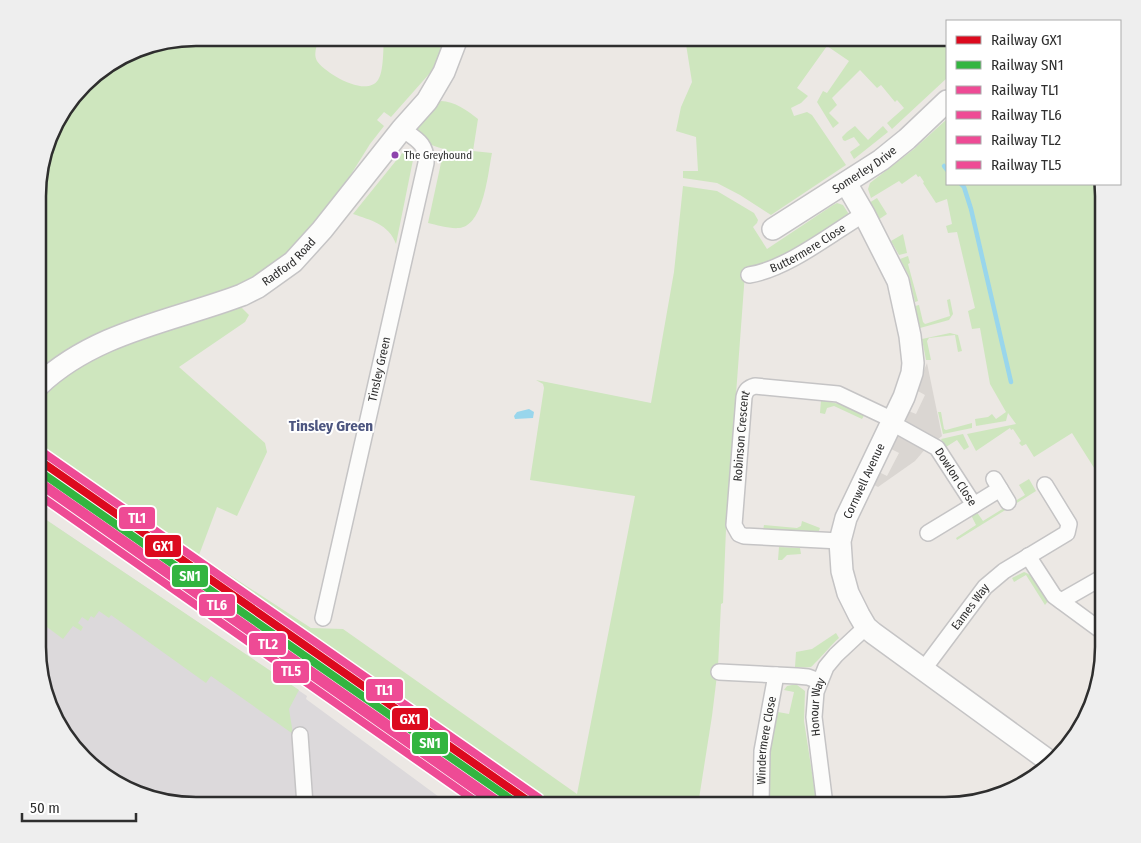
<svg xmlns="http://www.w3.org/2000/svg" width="1141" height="843" font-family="'Fira Sans Condensed',sans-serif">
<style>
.industrial{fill:#dcd9db}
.green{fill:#cee6be}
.plaza{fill:#dad6d2}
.water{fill:#99d6ec}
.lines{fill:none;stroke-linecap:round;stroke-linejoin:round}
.stream{stroke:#99d6ec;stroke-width:4.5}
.street-casing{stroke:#c5c4c5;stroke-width:18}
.secondary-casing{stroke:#c5c4c5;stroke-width:24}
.street{stroke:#fcfcfb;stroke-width:15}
.secondary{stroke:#fcfcfb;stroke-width:21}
.rail-1-casing{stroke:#fff;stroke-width:11}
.rail-2-casing{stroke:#fff;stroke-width:11}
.rail-3-casing{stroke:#fff;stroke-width:11}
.rail-4-casing{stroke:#fff;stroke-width:11}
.rail-5-casing{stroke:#fff;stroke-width:11}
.rail-6-casing{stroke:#fff;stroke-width:11}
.rail-1{stroke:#dc0a1e;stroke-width:8}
.rail-2{stroke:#33b540;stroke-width:8}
.rail-3{stroke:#ee4b95;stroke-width:8}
.rail-4{stroke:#ee4b95;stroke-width:8}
.rail-5{stroke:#ee4b95;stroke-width:8}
.rail-6{stroke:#ee4b95;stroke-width:8}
.bus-dot{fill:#8e44ad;stroke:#fff;stroke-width:2}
.labels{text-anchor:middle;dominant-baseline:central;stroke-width:4;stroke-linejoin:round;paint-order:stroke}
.bus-label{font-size:11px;fill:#2e2e2e;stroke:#fff;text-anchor:start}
.street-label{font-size:12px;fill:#2e2e2e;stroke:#fff}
.quarter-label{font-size:15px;font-weight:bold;fill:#4d5680;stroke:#fff}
.rim{fill:none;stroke:#2e2e2e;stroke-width:2.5}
.line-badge{stroke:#fff;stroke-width:2}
.badge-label{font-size:14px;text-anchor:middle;font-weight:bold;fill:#fff}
</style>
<rect width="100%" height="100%" fill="#ece8e4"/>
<polygon class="industrial" points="39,515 307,696 306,699 450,805 186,805 145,797 99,772 59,726 39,667"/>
<g class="green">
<path d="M196 38H319C317 45 313 54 317 61 325 73 366 98 378 80 384 72 383 48 384 38H421L431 40 435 38H447L438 61 430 73 391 117 384 112 377 120 384 126 370 144 335 200 297 249 257 275 231 288 242 308 249 315 245 322 179 367 265 443 267 452 237 516 217 507 199 555 311 628 343 629 577 794 635 496 530 480 544 388 543 384 536 380 651 403 674 272 683 186 717 191 754 213 758 220 757 223 753 227 767 249 833 205 837 203 843 205 850 216 791 254 745 273 726 529 723 603 721 604 718 667 712 716 698 805H546L126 512 39 448V175L59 117 92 77 145 46Z"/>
<polygon points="685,38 947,38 947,78 892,129 887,123 904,108 897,100 895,102 881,85 877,88 860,70 832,98 837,105 829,113 839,123 833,128 817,102 823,91 827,93 849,61 827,46 797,88 808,96 801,103 791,108 794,116 807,112 812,115 846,165 771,215 740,195 717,183 683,178 683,171 698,171 696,137 676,131 681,107 692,82"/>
<path d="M441 101C454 101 468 111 478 119L473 151 492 153C488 172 484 226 459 228 450 229 437 225 428 223L444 149C429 145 424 142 416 129L425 115Z"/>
<polygon points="947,119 947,184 1103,184 1103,482 1072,433 1034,457 1026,444 1022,446 1019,443 1021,441 1013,429 1011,430 1010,428 976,451 967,434 1016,424 1008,413 1006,421 976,426 975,419 988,417 992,414 996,419 1006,412 990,384 980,328 972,329 968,311 975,308 957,232 948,233 946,226 952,224 947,199 936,203 923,183 924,182 920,176 918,177 916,174 902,184 899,181 871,198 868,189 870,183 914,149"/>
<polygon points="855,126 868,140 883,126 888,132 854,159 850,152 860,145 854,137 845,141 843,140 842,137 847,132"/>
<path d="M407 150 411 151 414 155 396 244C389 224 370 220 353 214L403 152Z"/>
<polygon points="877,198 887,214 878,220 869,203"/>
<polygon points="903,234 907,253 899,255 891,241"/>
<polygon points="908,256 910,263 908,264 918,301 915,302 909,276 900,259"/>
<polygon points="950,299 953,314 949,320 920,328 915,306 919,305 923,322 925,324 950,316 947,300"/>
<polygon points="950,333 958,335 962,351 958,352 955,335 929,338 927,341 931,360 926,360 922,339"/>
<polygon points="821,400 848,406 865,414 862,419 834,406 827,408 825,414 820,413"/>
<polygon points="938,412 941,412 944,429 946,430 972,423 972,428 943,434"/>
<polygon points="963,434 969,447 964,450 957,440 946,447 941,439"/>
<polygon points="1029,479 1036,491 957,540 956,538 976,525 971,515 976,511 983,521 1025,495 1019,485"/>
<polygon points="39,515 299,690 289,709 293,734 211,676 206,683 111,615 109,618 99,611 94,618 91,616 88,621 82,617 78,623 83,627 81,631 73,626 63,639 39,621"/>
<polygon points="802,521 820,528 818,533 763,530 764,525 797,528 801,526"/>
<polygon points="779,547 800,548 801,554 787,555 782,560 778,560"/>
<path d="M1024 572C1035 575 1041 593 1048 601L1045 605 1026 575 1014 582 1012 578Z"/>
<path d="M836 633 839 638C834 642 813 666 811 667 806 668 800 667 795 667L796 652 812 649Z"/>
<polygon points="792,685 797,685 805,691 804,721 817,805 767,805 767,757 778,712 789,714 794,692 784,690 787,686"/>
</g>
<g class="plaza">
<polygon points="927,363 942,436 937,440 911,427 905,422 904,418 906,410 916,414 925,395 916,390"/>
<polygon points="898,436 904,436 927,447 915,461 878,487 872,484 877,471 887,476 899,453 889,448 894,440"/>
</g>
<polygon class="water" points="529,409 534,412 533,418 515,419 514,416 517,412"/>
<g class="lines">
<g class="stream">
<polyline points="944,166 947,170"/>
<polyline points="961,184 964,187 971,209 1011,382"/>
</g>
<defs>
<g id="street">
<path id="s1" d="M749 275C787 269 831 234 864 214"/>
<path id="s2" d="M892 423 937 448 974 505 928 533"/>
<polyline points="994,479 1008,502"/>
<polyline points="974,505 1000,489"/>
<path id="s3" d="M840 541 744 536 739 534 734 525 744 397C746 390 748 388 755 386L838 394 893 420"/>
<polyline points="1028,556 1054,596 1103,632"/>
<polyline points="1061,601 1103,577"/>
<path id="s4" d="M323 618 426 163C427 143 416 139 402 129"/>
<path id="s5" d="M923 670 985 587 1004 571 1067 533 1069 524 1045 485"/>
<polyline points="719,672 797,676 808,677 819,681"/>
<polyline points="300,735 305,805"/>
<path id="s6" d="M761 805 762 751 776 675"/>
<path id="s7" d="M825 805 814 717 816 692 826 667 836 655 866 627"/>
</g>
<g id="secondary">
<polyline points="846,183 864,214 898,281 910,336 913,363 912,373 904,397 846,518 840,541 842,571 848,593 859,615 866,627 873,633 1049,761"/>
<path id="s8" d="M773 229 881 160 907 139 947 101"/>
<path id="s9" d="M39 385C95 332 173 321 242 295L258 287 293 262 322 230 402 129 427 101 444 72 457 38"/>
</g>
</defs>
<use href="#street" class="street-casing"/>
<use href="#secondary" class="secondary-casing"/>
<use href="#street" class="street"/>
<use href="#secondary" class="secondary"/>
<defs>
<polyline id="rail-1" points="39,460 534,805"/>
<polyline id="rail-2" points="39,471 519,805"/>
<polyline id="rail-3" points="44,453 539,798"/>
<polyline id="rail-4" points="39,481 504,805"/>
<polyline id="rail-5" points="39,484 496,805"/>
<polyline id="rail-6" points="39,495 481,805"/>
</defs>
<use href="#rail-1" class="rail-1-casing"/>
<use href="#rail-2" class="rail-2-casing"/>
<use href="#rail-3" class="rail-3-casing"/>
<use href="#rail-4" class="rail-4-casing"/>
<use href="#rail-5" class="rail-5-casing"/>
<use href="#rail-6" class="rail-6-casing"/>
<use href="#rail-1" class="rail-1"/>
<use href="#rail-2" class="rail-2"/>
<use href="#rail-3" class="rail-3"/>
<use href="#rail-4" class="rail-4"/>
<use href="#rail-5" class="rail-5"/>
<use href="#rail-6" class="rail-6"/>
</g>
<circle class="bus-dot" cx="395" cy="155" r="4.5"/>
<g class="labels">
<g class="bus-label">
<text x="404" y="155">The Greyhound</text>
</g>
<g class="street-label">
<text stroke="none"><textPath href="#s8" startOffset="109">Somerley Drive</textPath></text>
<text stroke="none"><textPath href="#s1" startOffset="65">Buttermere Close</textPath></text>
<text stroke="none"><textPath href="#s9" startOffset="282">Radford Road</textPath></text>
<text stroke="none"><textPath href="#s4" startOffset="255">Tinsley Green</textPath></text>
<text stroke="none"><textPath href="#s3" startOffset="201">Robinson Crescent</textPath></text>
<text stroke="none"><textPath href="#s2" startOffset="86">Dowlon Close</textPath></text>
<text transform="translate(864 481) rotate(-65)">Cornwell Avenue</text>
<text stroke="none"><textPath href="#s5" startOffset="79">Eames Way</textPath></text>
<text stroke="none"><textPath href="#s7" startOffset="99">Honour Way</textPath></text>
<text stroke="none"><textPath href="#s6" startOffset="65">Windermere Close</textPath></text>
</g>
<g class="quarter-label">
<text x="331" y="426">Tinsley Green</text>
</g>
</g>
<path d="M0 0H1141V843H0ZM196 46H945A150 150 0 0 1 1095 196V647A150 150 0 0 1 945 797H196A150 150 0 0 1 46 647V196A150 150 0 0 1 196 46Z" fill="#eee" fill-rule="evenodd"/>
<path class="rim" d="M196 46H945A150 150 0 0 1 1095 196V647A150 150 0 0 1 945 797H196A150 150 0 0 1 46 647V196A150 150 0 0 1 196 46Z"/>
<g class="line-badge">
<rect x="118" y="506" width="38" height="24" rx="5" fill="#ee4b95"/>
<rect x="144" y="534" width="38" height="24" rx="5" fill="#dc0a1e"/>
<rect x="171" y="564" width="38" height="24" rx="5" fill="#33b540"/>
<rect x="198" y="593" width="38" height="24" rx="5" fill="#ee4b95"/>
<rect x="248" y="632" width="39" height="24" rx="5" fill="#ee4b95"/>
<rect x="272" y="660" width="38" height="24" rx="5" fill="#ee4b95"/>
<rect x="365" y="678" width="39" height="24" rx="5" fill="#ee4b95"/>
<rect x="391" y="707" width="38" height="24" rx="5" fill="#dc0a1e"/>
<rect x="411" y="731" width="38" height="24" rx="5" fill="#33b540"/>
</g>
<g class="badge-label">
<text x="137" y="523">TL1</text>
<text x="163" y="551">GX1</text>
<text x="190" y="581">SN1</text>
<text x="217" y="610">TL6</text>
<text x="268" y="649">TL2</text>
<text x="291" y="676">TL5</text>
<text x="384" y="695">TL1</text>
<text x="410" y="724">GX1</text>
<text x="430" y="748">SN1</text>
</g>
<rect x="946" y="20" width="175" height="165" fill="#ffffff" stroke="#ababab"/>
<rect x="956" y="36" width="25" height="8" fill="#dc0a1e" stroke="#ababab"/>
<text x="991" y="45" font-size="15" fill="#2e2e2e">Railway GX1</text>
<rect x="956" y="61" width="25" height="8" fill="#33b540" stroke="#ababab"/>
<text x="991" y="70" font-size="15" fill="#2e2e2e">Railway SN1</text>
<rect x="956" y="86" width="25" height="8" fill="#ee4b95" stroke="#ababab"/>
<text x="991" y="95" font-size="15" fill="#2e2e2e">Railway TL1</text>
<rect x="956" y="111" width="25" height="8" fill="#ee4b95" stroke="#ababab"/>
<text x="991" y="120" font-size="15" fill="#2e2e2e">Railway TL6</text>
<rect x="956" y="136" width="25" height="8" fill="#ee4b95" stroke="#ababab"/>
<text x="991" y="145" font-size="15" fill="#2e2e2e">Railway TL2</text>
<rect x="956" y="161" width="25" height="8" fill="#ee4b95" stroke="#ababab"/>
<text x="991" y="170" font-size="15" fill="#2e2e2e">Railway TL5</text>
<path d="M22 813v8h114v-8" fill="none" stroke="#2e2e2e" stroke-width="2.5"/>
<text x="30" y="813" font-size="15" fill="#2e2e2e" stroke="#ffffff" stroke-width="4" paint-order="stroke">50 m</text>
</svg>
